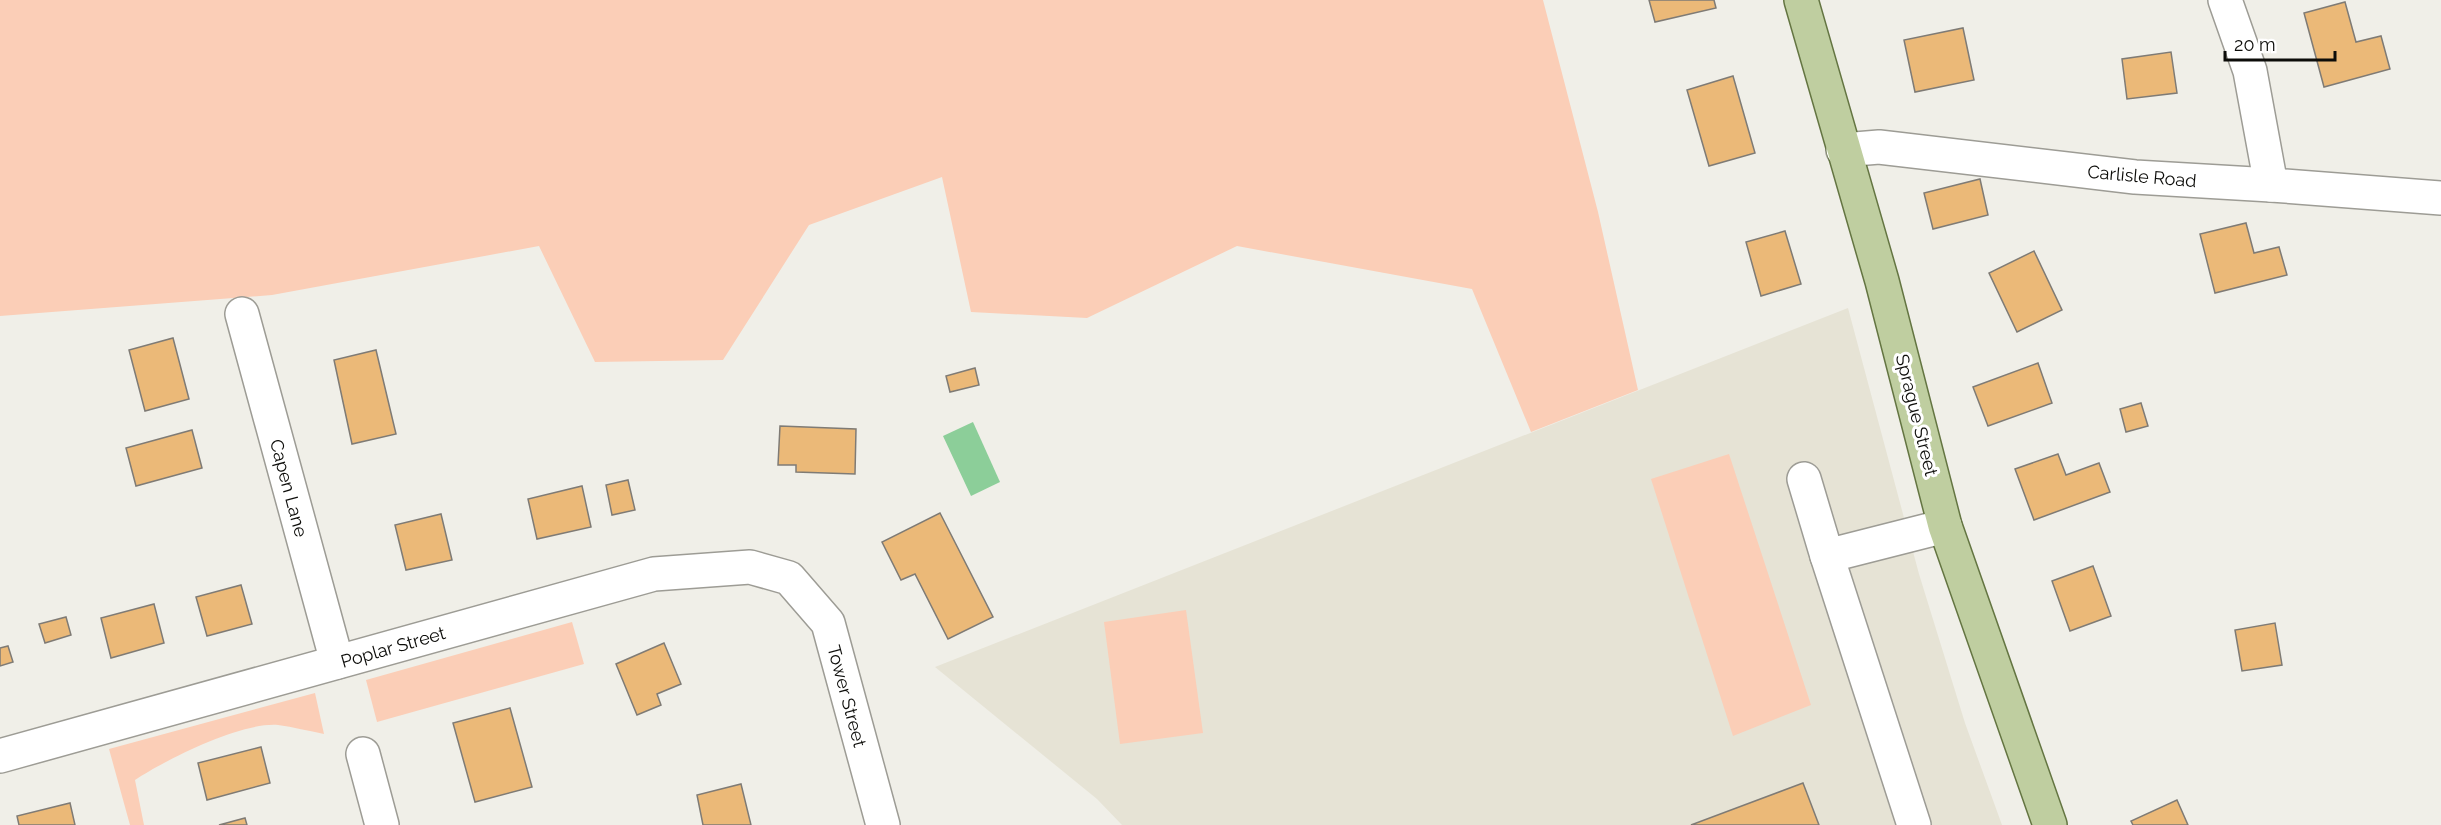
<svg xmlns="http://www.w3.org/2000/svg" width="2441" height="825" font-family="Raleway,sans-serif">
<style>
.built{fill:#e6e3d5}
.green{fill:#fbceb7}
.water{fill:#8cce99}
.building{fill:#ebb978;stroke:#7f7b75;stroke-width:1.5}
.lines{fill:none;stroke-linecap:round;stroke-linejoin:round}
.minor-casing{stroke:#9d9c95;stroke-width:36}
.major-casing{stroke:#647542;stroke-width:36}
.minor{stroke:#fff;stroke-width:33}
.major{stroke:#bfcea0;stroke-width:33}
.labels{text-anchor:middle;dominant-baseline:central;stroke-width:6;stroke-linejoin:round;paint-order:stroke}
.street-label{font-size:18px;fill:#0c0c09;stroke:#fff}
</style>
<rect width="100%" height="100%" fill="#f0efe8"/>
<polygon class="built" points="1848,308 1919,574 1965,723 2002,825 1122,825 1097,799 935,667"/>
<g class="green">
<polygon points="0,0 1543,0 1598,212 1638,390 1531,432 1472,289 1237,246 1087,318 971,312 942,177 809,225 723,360 595,362 539,246 272,295 0,316"/>
<polygon points="1729,454 1811,705 1733,736 1651,479"/>
<polygon points="1186,610 1203,733 1120,744 1104,622"/>
<polygon points="572,622 584,664 377,722 366,680"/>
<path d="M315 693 324 734C309 731 293 727 278 725 240 722 167 759 135 780L144 825H130L109 749Z"/>
</g>
<polygon class="water" points="973,422 1000,482 971,496 943,436"/>
<g class="building">
<polygon points="1649,0 1714,0 1716,8 1655,22"/>
<polygon points="2345,2 2356,42 2381,36 2390,69 2324,87 2304,13"/>
<polygon points="1963,28 1974,80 1915,92 1904,40"/>
<polygon points="2171,52 2177,93 2127,99 2122,59"/>
<polygon points="1733,76 1755,153 1709,166 1687,90"/>
<polygon points="1980,179 1988,215 1933,229 1924,193"/>
<polygon points="2246,223 2254,253 2279,247 2287,275 2215,293 2200,234"/>
<polygon points="1785,231 1801,284 1761,296 1746,242"/>
<polygon points="2034,251 2062,310 2017,332 1989,273"/>
<polygon points="173,338 189,399 145,411 129,350"/>
<polygon points="376,350 396,434 352,444 334,360"/>
<polygon points="2038,363 2052,403 1988,426 1973,387"/>
<polygon points="975,368 979,385 950,392 946,376"/>
<polygon points="2141,403 2148,426 2126,432 2120,409"/>
<polygon points="780,426 856,429 855,474 796,472 796,465 778,465"/>
<polygon points="192,430 202,468 136,486 126,448"/>
<polygon points="2058,454 2066,475 2099,463 2110,492 2034,520 2015,469"/>
<polygon points="628,480 635,510 612,515 606,485"/>
<polygon points="582,486 591,527 537,539 528,499"/>
<polygon points="940,513 993,617 948,639 915,574 901,580 882,542"/>
<polygon points="441,514 452,560 406,570 395,525"/>
<polygon points="2093,566 2111,616 2070,631 2052,581"/>
<polygon points="241,585 252,624 207,636 196,597"/>
<polygon points="154,604 164,643 111,658 101,618"/>
<polygon points="66,617 71,635 45,643 39,624"/>
<polygon points="2275,623 2282,665 2242,671 2235,630"/>
<polygon points="664,643 681,684 657,694 661,705 637,715 616,664"/>
<polygon points="8,646 13,662 0,666 0,648"/>
<polygon points="510,708 532,787 475,802 453,723"/>
<polygon points="261,747 270,783 207,800 198,763"/>
<polygon points="1803,783 1819,825 1691,825"/>
<polygon points="741,784 751,825 703,825 697,795"/>
<polygon points="2177,800 2188,825 2133,825 2131,821"/>
<polygon points="70,803 75,825 19,825 17,816"/>
<polygon points="245,818 247,825 219,825"/>
</g>
<g class="lines">
<defs>
<g id="minor">
<polyline points="2225,0 2250,71 2271,185"/>
<polyline points="1843,150 1879,147 2135,177 2271,185 2441,198"/>
<polyline points="242,314 337,662"/>
<polyline points="1804,479 1827,556 1945,526"/>
<polyline points="1827,556 1914,825"/>
<polyline points="363,754 382,825"/>
<polyline points="0,756 654,574 750,567 789,578 828,623 883,825"/>
</g>
<polyline id="major" points="1801,0 1882,281 1945,526 2050,825"/>
</defs>
<use href="#minor" class="minor-casing"/>
<use href="#major" class="major-casing"/>
<use href="#minor" class="minor"/>
<use href="#major" class="major"/>
</g>
<g class="labels">
<g class="street-label">
<text transform="translate(2142 176) rotate(5)">Carlisle Road</text>
<text transform="translate(1917 415) rotate(76)">Sprague Street</text>
<text transform="translate(289 488) rotate(75)">Capen Lane</text>
<text transform="translate(393 647) rotate(-16)">Poplar Street</text>
<text transform="translate(847 696) rotate(75)">Tower Street</text>
</g>
</g>
<path d="M2225 51v9h110v-9" fill="none" stroke="#0c0c09" stroke-width="3"/>
<text x="2234" y="51" font-size="18" fill="#0c0c09" stroke="#ffffff" stroke-width="4.5" paint-order="stroke">20 m</text>
</svg>
